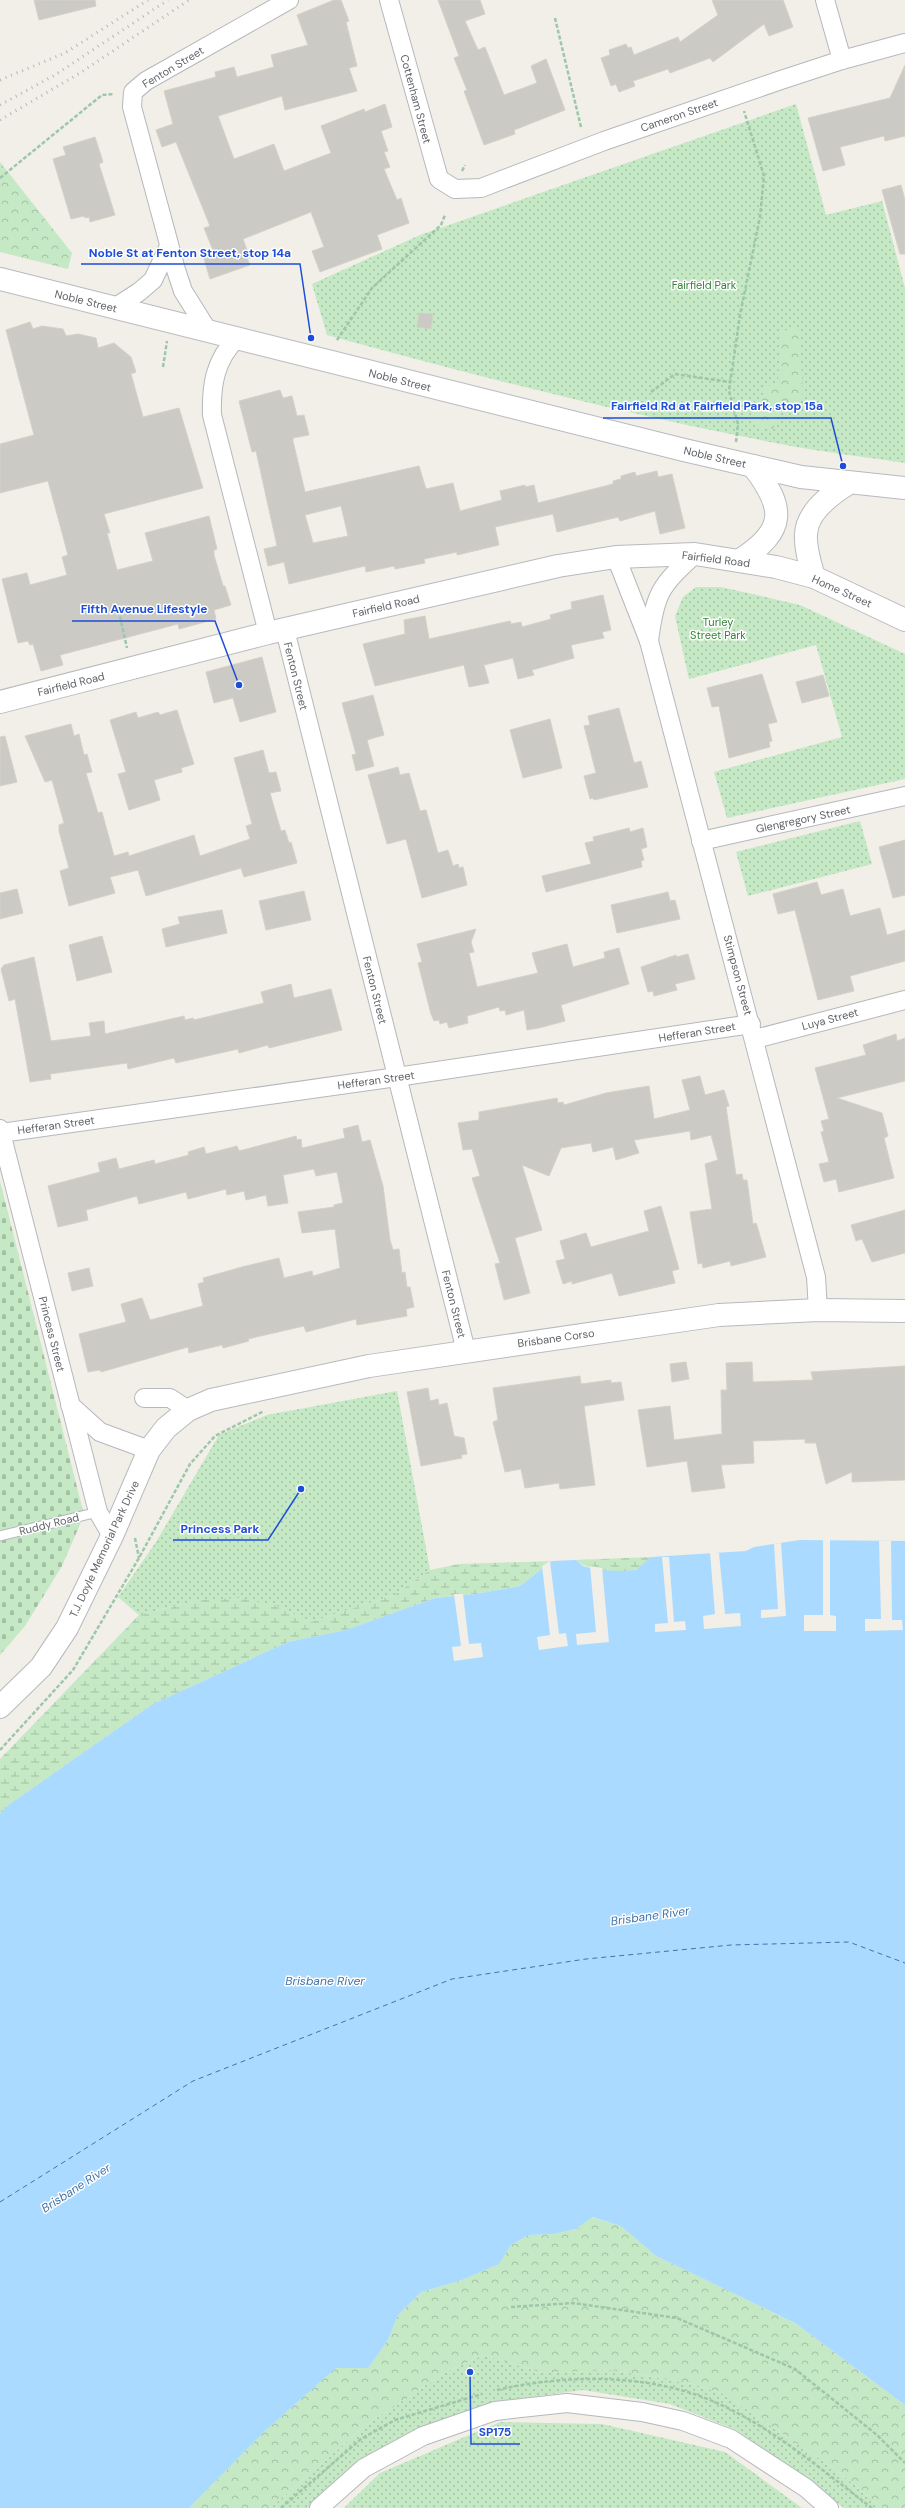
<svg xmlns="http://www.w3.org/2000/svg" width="905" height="2508" font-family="'DM Sans',sans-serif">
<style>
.green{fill:url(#green-dots)}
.forest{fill:url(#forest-crowns)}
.wetland{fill:url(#wetland-marsh)}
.cemetery{fill:url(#cemetery-stones)}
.water{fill:#aadaff}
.pier{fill:#f1efe8}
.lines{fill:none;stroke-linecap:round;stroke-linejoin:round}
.ferry{stroke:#4174aa;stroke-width:1;stroke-dasharray:5 4;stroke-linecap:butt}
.building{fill:#cccac5;stroke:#d6d1c6;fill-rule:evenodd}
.lane-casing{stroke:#b5b8bc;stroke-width:11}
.street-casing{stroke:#b5b8bc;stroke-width:20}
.secondary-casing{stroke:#b6babf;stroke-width:24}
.path{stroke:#9cc7a9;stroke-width:2.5;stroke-dasharray:4 2;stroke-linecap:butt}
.lane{stroke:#fff;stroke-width:9}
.street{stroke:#fff;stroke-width:18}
.secondary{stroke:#fff;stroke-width:22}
.rail{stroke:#b6b7b8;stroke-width:3;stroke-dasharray:1 5;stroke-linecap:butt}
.labels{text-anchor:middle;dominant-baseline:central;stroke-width:3;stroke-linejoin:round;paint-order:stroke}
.street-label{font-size:11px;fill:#5f6368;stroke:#fff}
.park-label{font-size:11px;fill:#348238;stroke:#fff}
.water-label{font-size:12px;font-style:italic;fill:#4174aa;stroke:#fff}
.leader{fill:none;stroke:#1d4ed8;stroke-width:1.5}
.callout-dot{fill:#1d4ed8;stroke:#fff;stroke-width:1.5}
.callout-label{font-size:12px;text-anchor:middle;font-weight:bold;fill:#1d4ed8;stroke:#fff;stroke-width:3;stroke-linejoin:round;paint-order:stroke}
</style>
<defs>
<pattern id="green-dots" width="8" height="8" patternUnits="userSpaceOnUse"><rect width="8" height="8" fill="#c5e8c5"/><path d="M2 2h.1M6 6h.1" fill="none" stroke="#a3c0a4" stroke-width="1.8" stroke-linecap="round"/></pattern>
<pattern id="forest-crowns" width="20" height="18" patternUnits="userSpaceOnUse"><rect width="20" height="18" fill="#c5e8c5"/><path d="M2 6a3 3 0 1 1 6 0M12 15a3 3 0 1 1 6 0" fill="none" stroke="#a3c0a4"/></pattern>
<pattern id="wetland-marsh" width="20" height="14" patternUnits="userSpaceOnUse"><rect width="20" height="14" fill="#c5e8c5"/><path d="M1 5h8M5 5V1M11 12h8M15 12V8" fill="none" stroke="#a3c0a4"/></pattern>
<pattern id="cemetery-stones" width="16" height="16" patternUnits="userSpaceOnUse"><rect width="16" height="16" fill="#c5e8c5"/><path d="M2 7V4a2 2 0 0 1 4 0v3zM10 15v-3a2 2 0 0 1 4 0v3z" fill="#a3c0a4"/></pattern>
</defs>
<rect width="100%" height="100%" fill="#f1efe8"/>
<g class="green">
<path d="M796 104 826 215 882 201 905 288V463C867 457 829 453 791 446 635 417 481 377 327 335L312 284 420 235Z"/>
<polygon points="696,587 721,587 800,605 905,654 905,779 727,818 714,772 842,737 816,645 689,679 675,616 683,597"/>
<polygon points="860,821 872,864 748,896 736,852"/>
<polygon points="397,1391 430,1570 394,1595 311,1622 277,1606 199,1600 139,1615 118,1597 156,1542 219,1435 267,1415"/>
<polygon points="483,2355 543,2373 611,2370 693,2384 724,2394 836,2470 883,2508 844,2508 812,2482 736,2430 670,2404 583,2390 492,2402 421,2427 362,2459 308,2508 270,2508 366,2425 444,2373"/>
<polygon points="500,2422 602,2424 725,2452 802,2508 344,2508 380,2473"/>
</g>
<g class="forest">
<polygon points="0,162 72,253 68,269 0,252"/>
<polygon points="799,328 803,393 798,405 779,411 773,430 752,424 765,388 778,381 781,331"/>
<polygon points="591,2217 621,2226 656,2256 795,2323 905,2405 905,2508 883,2508 836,2470 724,2394 693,2384 611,2370 543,2373 483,2355 444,2373 366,2425 270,2508 189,2508 265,2431 336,2368 368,2368 388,2340 398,2315 421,2292 462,2280 499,2264 511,2245 529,2235 553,2234 576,2229"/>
</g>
<g class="wetland">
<path d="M651 1557C647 1562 643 1567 637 1569 622 1575 587 1571 576 1560Z"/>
<polygon points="552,1561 520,1586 476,1594 435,1598 346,1630 288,1642 153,1704 7,1806 0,1814 0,1759 139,1615 199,1600 238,1598 277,1606 311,1622 394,1595 430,1570 459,1564"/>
</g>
<polygon class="cemetery" points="0,1181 84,1515 62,1566 25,1626 0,1655"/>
<polygon class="water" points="800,1540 905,1541 905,2405 795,2323 656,2256 621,2226 592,2217 576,2229 553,2234 529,2235 511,2245 499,2264 462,2280 421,2292 398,2315 388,2340 368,2368 336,2368 265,2431 189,2508 0,2508 0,1814 7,1806 153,1704 288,1642 346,1630 435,1598 476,1594 520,1586 552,1561 576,1560 583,1566 597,1570 621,1571 636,1570 651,1557 746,1551 754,1547"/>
<g class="pier">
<polygon points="823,1540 830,1540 830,1615 836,1616 836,1631 804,1631 804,1615 823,1615"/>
<polygon points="879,1541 891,1541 892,1620 902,1620 903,1630 865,1631 865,1619 881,1619"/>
<polygon points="781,1543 786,1616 761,1618 761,1610 778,1609 774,1544"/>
<polygon points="710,1553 719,1553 725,1614 740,1613 741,1626 704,1629 703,1616 715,1614"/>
<polygon points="662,1557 669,1557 674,1622 685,1621 686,1630 655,1632 655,1624 668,1623"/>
<polygon points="550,1561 559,1634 566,1633 568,1646 539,1650 537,1637 550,1635 542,1566"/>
<polygon points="590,1566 602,1568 609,1642 577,1645 576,1634 596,1632"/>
<polygon points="454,1594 463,1594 469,1644 481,1643 483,1657 454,1661 452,1647 461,1646"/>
</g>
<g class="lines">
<polyline class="ferry" points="0,2202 193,2081 452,1979 586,1959 731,1945 849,1942 905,1963"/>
</g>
<g class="building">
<polygon points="34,0 95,0 96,6 39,20"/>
<polygon points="334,0 341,0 349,21 346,22 357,66 349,68 357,91 285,110 282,96 218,116 234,159 274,144 284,171 331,153 321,126 364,109 365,112 385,104 392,127 381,131 388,151 384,152 390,167 384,169 397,200 401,198 409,223 377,235 382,249 320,272 312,251 324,247 311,212 243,239 250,258 247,258 250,265 210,279 204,259 215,255 204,228 210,226 176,142 162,147 156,130 173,124 164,91 216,77 215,72 234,67 237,77 274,67 271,55 308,45 297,15"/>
<polygon points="438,0 480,0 485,14 465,21 478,50 485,47 504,95 537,83 531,66 546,59 565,110 514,130 515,134 484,145 464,91 467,90 454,58 459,56"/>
<polygon points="712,0 783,0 793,27 769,36 764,24 713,62 710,58 670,73 668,69 633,81 635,86 619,92 616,84 611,86 601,58 610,55 609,50 626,44 628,48 631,47 634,55 678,37 680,42 718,15"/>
<polygon points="905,65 905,136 885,141 884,136 840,147 845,165 823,171 808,118 890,98"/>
<polygon points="95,137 103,162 99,164 115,215 90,222 89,217 85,218 84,216 71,219 53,159 66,155 63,147"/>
<polygon points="901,185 905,200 905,254 900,254 882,190"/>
<polygon points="419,313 433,314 431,329 417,327"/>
<polygon points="30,322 33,329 42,326 63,329 66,336 78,334 96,338 98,348 114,343 131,357 136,372 131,374 143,417 179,408 203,488 104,514 110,533 107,533 117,570 153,561 145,533 209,516 217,549 214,550 214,555 223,586 225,586 231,605 214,610 216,619 179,629 178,624 60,655 63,665 41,671 33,644 30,645 28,641 18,643 2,579 27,573 30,585 67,575 62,557 68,555 48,481 0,493 0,444 34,435 6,330"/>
<path d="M280 390 283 398 292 396 297 416 304 415 309 435 293 438V441L305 492 419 466 426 489 453 483 460 511 502 500 500 491 525 485V487L534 485 538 503 613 484V481L621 479V476L635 472 636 476 657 471 658 477 672 474 685 528 660 534 655 511 620 521 618 517 557 532 553 514 495 527 499 545 457 555V552L424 559 425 563 395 569 394 566 366 572 365 566 289 584 284 562 268 566 264 549 277 546 256 451 252 452 239 401ZM341 506 348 536 313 543 305 515Z"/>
<polygon points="603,595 611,630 602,632 604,638 571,645 574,658 532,670 534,675 518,679 513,658 484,665 489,683 469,687 464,665 375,686 363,644 405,634 404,620 425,616 429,639 510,621 511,624 521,622 522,627 551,619 550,615 572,609 571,602"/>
<polygon points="262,657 276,712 240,722 233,698 214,703 206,672"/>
<polygon points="762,674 777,722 768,724 772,741 769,742 770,747 729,758 719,706 712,707 707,688"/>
<polygon points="823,675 829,696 802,703 796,682"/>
<polygon points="373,695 384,735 367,740 374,766 356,771 352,755 356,754 342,703"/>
<polygon points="619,708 634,763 641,761 648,787 594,800 593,798 590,799 584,776 596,773 584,726 590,725 588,716"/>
<polygon points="177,710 194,764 181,768 182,772 154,780 160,800 129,810 118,774 126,772 110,720 136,712 138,718 158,712 160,715"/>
<polygon points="550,719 562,768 523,778 510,730"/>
<polygon points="71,724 74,736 79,734 84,755 87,754 92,772 86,773 98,813 102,812 114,856 128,852 129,856 194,835 200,856 250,839 246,826 252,824 234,758 263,750 269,773 276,772 281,791 270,793 281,831 285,830 289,843 291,842 297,863 244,877 241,868 146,896 138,870 110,877 115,893 69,906 60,871 69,868 59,831 59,825 64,823 52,780 45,782 25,736"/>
<polygon points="5,736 17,782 0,786 0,737"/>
<polygon points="398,767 400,775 409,773 420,811 426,810 438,853 448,850 453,866 458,864 459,868 463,867 467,885 422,898 406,839 387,844 368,775"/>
<polygon points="629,828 630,832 643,828 647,847 641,849 644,860 641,861 642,867 546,892 542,876 591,864 585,843 594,841 593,837"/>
<polygon points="905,840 905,895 893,898 879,847"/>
<polygon points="817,882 821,895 843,889 850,916 880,908 887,935 905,930 905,961 850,976 854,991 818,1000 795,910 778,914 773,894"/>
<polygon points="17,889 23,913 0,919 0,893"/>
<polygon points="304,891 311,920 266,930 259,901"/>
<polygon points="668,892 670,901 675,900 680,919 617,933 611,905"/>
<polygon points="222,910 227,933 166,947 162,929 180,924 178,917"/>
<polygon points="476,929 471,942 474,952 469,953 477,987 538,973 532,953 567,944 573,967 605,958 604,952 619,948 629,984 561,1005 565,1021 539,1028 527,1030 524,1010 506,1015 505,1010 500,1011 499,1007 467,1016 468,1023 449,1028 447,1022 440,1024 439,1020 434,1021 431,1014 418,963 422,962 417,944"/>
<polygon points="102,936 112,972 77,981 69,945"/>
<polygon points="688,954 695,979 675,984 677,990 654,996 653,991 648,992 641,967 676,955 677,957"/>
<polygon points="34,957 51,1041 91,1036 89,1023 104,1021 105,1034 184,1016 185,1020 193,1018 194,1020 264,1003 261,992 291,984 294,998 331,989 342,1030 269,1048 268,1045 239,1053 238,1049 176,1063 174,1058 128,1069 127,1063 50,1074 51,1079 30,1082 15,999 9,1001 1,969 4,965"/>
<polygon points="896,1034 897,1041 905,1038 905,1081 837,1098 882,1113 888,1136 884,1138 894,1178 839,1192 836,1179 824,1182 819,1164 829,1162 821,1132 824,1131 821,1121 829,1119 815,1068 866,1055 863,1045"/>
<polygon points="700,1076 705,1095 724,1090 729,1106 726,1107 736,1175 742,1174 743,1180 747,1180 753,1224 756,1223 758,1229 766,1257 731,1266 730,1261 703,1268 702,1263 698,1264 690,1212 712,1209 705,1164 718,1160 711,1135 691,1140 690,1131 634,1140 639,1153 616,1160 613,1147 593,1152 591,1143 561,1148 549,1176 522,1165 542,1230 515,1238 530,1293 504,1300 495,1264 500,1263 472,1178 480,1176 472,1149 463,1150 458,1123 479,1120 479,1112 557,1098 558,1103 563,1102 564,1105 606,1093 649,1086 654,1119 690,1110 682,1080"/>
<polygon points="358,1125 362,1142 370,1140 383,1186 390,1240 393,1250 399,1249 402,1273 405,1272 407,1287 410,1287 414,1307 406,1309 407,1316 357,1325 356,1319 306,1332 304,1326 248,1339 249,1341 223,1348 222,1345 189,1353 188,1347 101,1372 100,1370 88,1372 79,1334 126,1322 121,1304 142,1298 150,1320 203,1306 198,1284 204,1282 203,1278 242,1267 279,1258 284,1278 312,1271 313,1276 340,1268 335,1229 302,1233 298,1212 334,1207 334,1205 343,1203 337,1172 316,1176 314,1169 283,1175 288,1203 268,1206 266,1195 246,1200 244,1191 227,1195 226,1189 188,1199 186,1192 139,1204 137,1196 86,1210 88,1220 58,1227 48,1186 100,1172 98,1163 116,1158 119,1169 154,1160 155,1164 189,1155 188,1152 204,1147 206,1154 237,1146 239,1151 296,1136 297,1140 301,1139 302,1148 345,1138 343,1129"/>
<polygon points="661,1206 679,1269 672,1271 675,1283 619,1296 612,1273 572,1284 572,1281 563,1284 556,1261 565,1259 560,1241 586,1233 591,1247 649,1231 644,1211"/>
<polygon points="905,1210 905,1253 872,1262 862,1239 856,1241 851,1225"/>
<polygon points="89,1268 93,1286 72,1291 68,1273"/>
<polygon points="686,1362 689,1379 672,1382 670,1364"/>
<polygon points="752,1362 753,1382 813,1380 811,1372 905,1366 905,1480 852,1482 852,1472 826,1484 816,1443 805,1443 805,1439 753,1441 754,1463 721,1465 725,1488 692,1492 687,1461 647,1467 638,1410 670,1406 674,1440 722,1434 721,1390 727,1390 726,1363"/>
<polygon points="580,1376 581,1384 611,1380 611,1383 621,1382 624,1400 584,1406 595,1485 560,1489 559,1483 525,1488 521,1469 505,1472 493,1422 498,1420 493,1388"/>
<polygon points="428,1388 430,1401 438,1399 439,1405 447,1403 454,1436 464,1438 467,1454 461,1455 462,1458 421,1466 407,1392"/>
</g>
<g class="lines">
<defs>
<polyline id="lane" points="0,1536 98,1512"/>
<g id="street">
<polyline points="389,0 439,179 455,189 481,188 604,141 781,80 842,60 905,43"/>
<polyline points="825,0 842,60"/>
<polyline points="114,308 139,292 153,280 169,246"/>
<polyline points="208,331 183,291 176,270 132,107 133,92 146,81 289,0"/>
<path d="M237 338C215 360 211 385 212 415L268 633"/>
<polyline points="616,557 649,641 816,1277 818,1310"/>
<polyline points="285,630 466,1351"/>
<path d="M649 641C655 593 660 586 695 554"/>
<polyline points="701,841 905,796"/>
<polyline points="755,1039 905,1000"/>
<polyline points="0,1129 98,1512 112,1536"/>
<polyline points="1,1133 397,1077 751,1024"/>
<polyline points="144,1398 170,1398 188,1410"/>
<polyline points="70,1405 100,1432 149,1450"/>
<polyline points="319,2508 364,2468 423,2436 495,2411 567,2403 642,2412 683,2421 731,2439 806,2488 829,2508"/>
</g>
<g id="secondary">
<polyline points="0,279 684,450 801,477 905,488"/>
<path d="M740 560C787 530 785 508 753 466"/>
<path d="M814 577C810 564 805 548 806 534 807 512 831 494 849 483"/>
<polyline points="0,702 268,633 558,566 616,557 695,554 776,567 814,577 905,620"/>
<polyline points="0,1707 41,1667 67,1628 112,1536 149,1450 166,1428 188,1410 211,1400 369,1366 719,1315 818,1310 905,1311"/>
</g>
</defs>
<use href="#lane" class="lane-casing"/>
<use href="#street" class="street-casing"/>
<use href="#secondary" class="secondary-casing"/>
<g class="path">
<polyline points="555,18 581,127"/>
<polyline points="462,171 465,165"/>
<polyline points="0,178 102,95 114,94"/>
<polyline points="337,340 372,288 441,225 445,215"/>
<polyline points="163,367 167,341"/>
<polyline points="651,392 675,374 730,382"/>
<polyline points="736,442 738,424 729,391 740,315 760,217 764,176 744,111"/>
<polyline points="119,605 118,608 127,648"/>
<polyline points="135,1538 139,1558"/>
<polyline points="0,1750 73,1670 139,1558 190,1464 215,1436 264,1411"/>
<polyline points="511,2307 573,2303 677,2318 795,2369 877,2435 905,2463"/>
<path d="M497 2390C566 2374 651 2373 717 2403 773 2428 823 2471 872 2508"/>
<polyline points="281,2508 361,2439 395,2420 482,2394"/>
</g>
<use href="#lane" class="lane"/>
<use href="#street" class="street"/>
<use href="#secondary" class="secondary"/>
<g class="rail">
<polyline points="0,80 65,53 148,0"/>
<polyline points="0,105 55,75 168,0"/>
<polyline points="0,120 80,73 189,0"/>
</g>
</g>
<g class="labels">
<g class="street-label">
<text transform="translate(173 67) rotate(-31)">Fenton Street</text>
<text transform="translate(416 99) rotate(75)">Cottenham Street</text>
<text transform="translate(679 115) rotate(-19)">Cameron Street</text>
<text transform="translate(86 301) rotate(14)">Noble Street</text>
<text transform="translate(400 380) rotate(14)">Noble Street</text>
<text transform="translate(715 457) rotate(13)">Noble Street</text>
<text transform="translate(716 559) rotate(7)">Fairfield Road</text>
<text transform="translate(842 591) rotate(24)">Home Street</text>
<text transform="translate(386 606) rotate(-13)">Fairfield Road</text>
<text transform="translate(296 676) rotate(76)">Fenton Street</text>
<text transform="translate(71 684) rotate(-14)">Fairfield Road</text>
<text transform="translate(803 819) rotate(-12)">Glengregory Street</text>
<text transform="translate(738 975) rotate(75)">Stimpson Street</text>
<text transform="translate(375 990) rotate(76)">Fenton Street</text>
<text transform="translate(830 1019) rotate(-15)">Luya Street</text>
<text transform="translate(697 1032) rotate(-9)">Hefferan Street</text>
<text transform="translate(376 1080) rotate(-8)">Hefferan Street</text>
<text transform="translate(56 1125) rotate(-8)">Hefferan Street</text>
<text transform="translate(454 1304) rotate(76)">Fenton Street</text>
<text transform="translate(52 1334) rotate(76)">Princess Street</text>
<text transform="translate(556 1338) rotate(-8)">Brisbane Corso</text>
<text transform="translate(49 1524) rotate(-14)">Ruddy Road</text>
<text transform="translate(104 1549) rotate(-65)">T.J. Doyle Memorial Park Drive</text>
</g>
<g class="park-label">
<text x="704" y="285">Fairfield Park</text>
<text x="718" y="622">Turley<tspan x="718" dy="13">Street Park</tspan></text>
</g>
<g class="water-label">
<text transform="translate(650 1916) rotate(-8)">Brisbane River</text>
<text x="325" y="1981">Brisbane River</text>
<text transform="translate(76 2188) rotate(-33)">Brisbane River</text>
</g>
</g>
<path class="leader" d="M311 338L300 264H81M843 466L831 418H603M239 685L215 621H72M301 1489L268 1540H173M470 2372L471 2444H520"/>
<g class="callout-dot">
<circle cx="311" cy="338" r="4"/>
<circle cx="843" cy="466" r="4"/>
<circle cx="239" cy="685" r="4"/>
<circle cx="301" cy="1489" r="4"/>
<circle cx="470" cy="2372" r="4"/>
</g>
<g class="callout-label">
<text x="190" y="257">Noble St at Fenton Street, stop 14a</text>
<text x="717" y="410">Fairfield Rd at Fairfield Park, stop 15a</text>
<text x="144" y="613">Fifth Avenue Lifestyle</text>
<text x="220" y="1533">Princess Park</text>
<text x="495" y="2436">SP175</text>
</g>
</svg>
